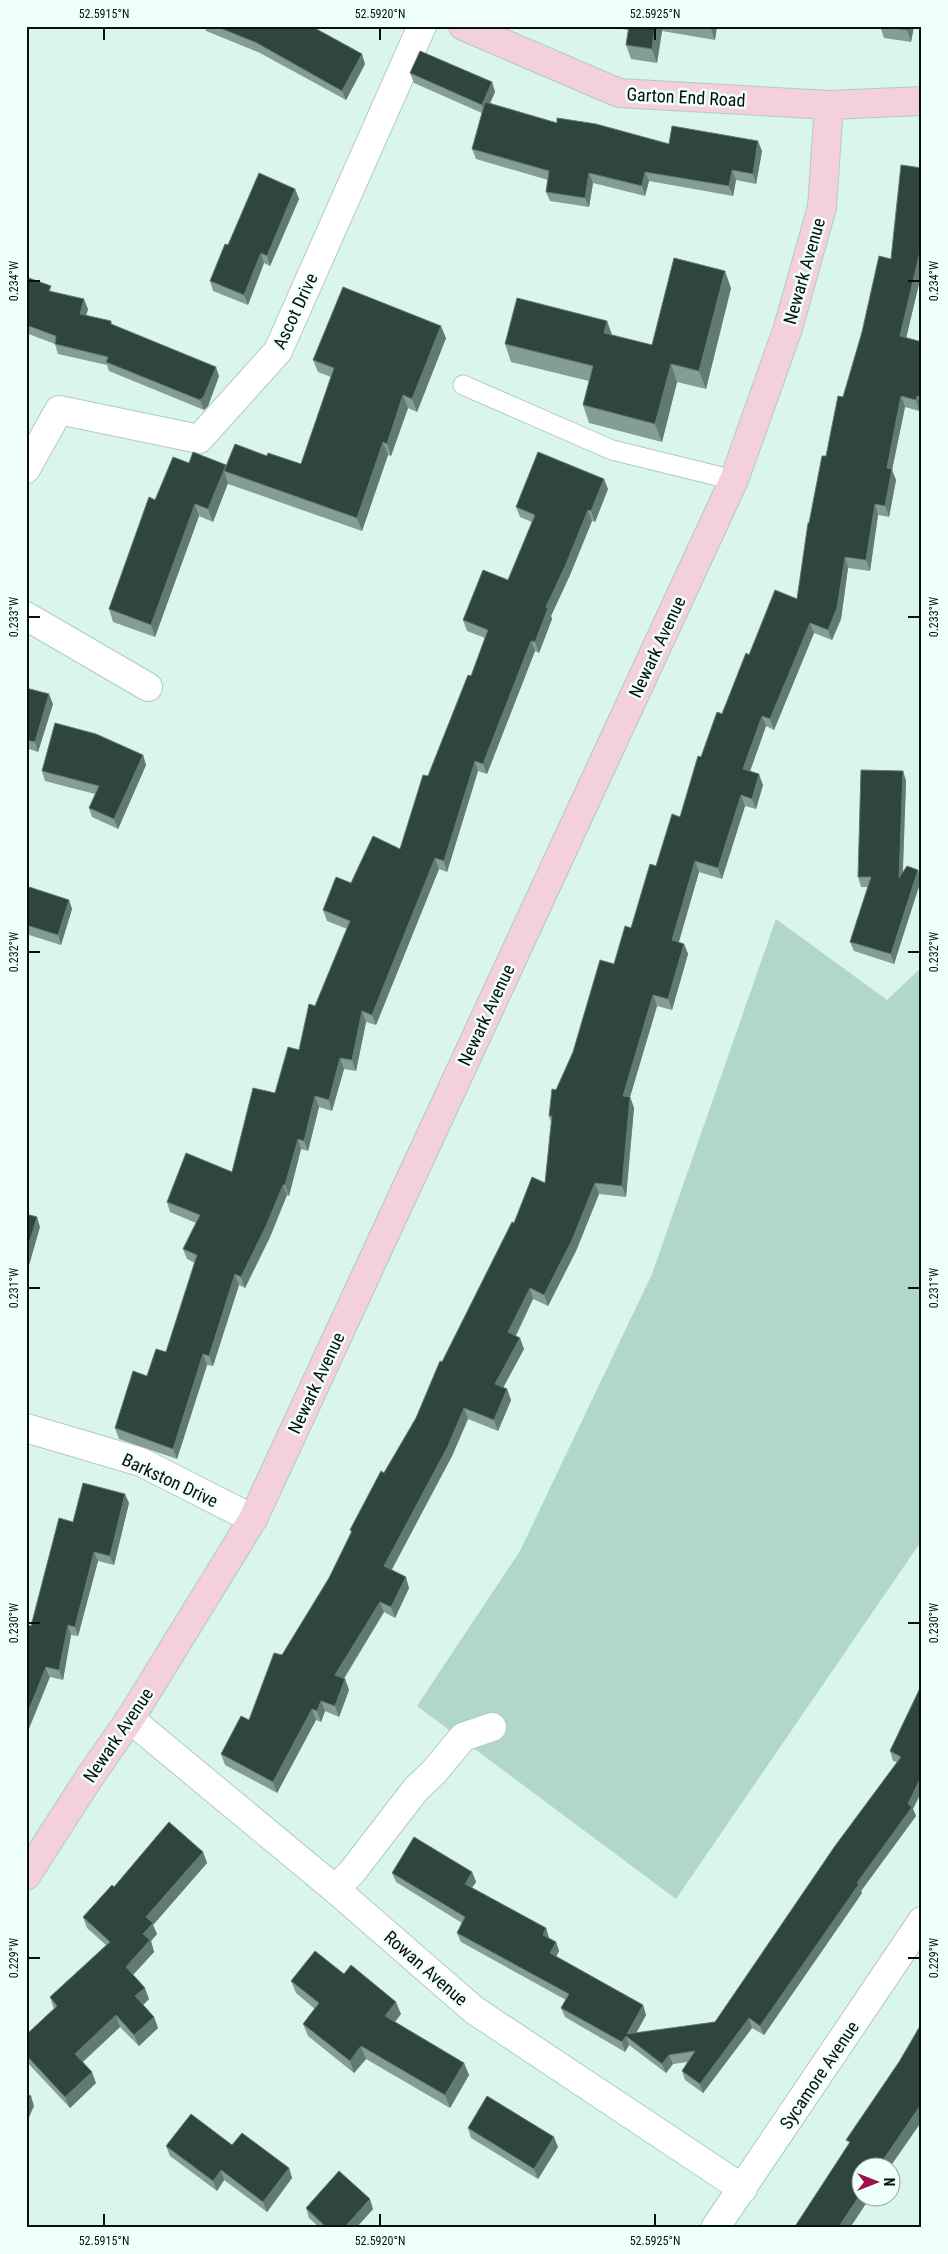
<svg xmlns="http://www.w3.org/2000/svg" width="948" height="2254" font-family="'Roboto Condensed',sans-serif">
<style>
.green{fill:#b1d6cb}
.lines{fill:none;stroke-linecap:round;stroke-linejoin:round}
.lane-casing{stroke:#b1cbc4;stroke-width:21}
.street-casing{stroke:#b1cbc4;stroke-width:30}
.secondary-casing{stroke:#b1cbc4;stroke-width:30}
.lane{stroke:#fff;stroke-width:19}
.street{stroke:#fff;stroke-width:28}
.secondary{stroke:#f3d0db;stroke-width:28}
.wall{fill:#849e96}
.shaded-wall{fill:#627a74}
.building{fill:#2f4640;stroke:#627a74}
.ticks{fill:none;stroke:#07100e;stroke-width:2}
.labels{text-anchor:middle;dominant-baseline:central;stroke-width:5;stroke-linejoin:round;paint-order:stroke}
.street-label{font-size:18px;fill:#07100e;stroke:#effffa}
.neatline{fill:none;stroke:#07100e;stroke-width:2}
.ticks-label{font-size:12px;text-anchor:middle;fill:#07100e}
</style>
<rect width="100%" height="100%" fill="#d9f5ed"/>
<polygon class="green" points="776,919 887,1000 922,967 922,1540 676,1899 417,1706 520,1551 652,1274"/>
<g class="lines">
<defs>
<polyline id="lane" points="463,385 612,450 734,480"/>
<g id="street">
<polyline points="26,469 59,410 199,439 278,351 422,26"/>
<polyline points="26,616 148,687"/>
<polyline points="26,1428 141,1462 253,1519"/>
<polyline points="130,1719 335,1889 474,2010 743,2189"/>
<polyline points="335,1889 352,1872 416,1789 434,1772 463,1737 492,1727"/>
<polyline points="715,2228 922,1921"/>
</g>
<g id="secondary">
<polyline points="463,26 619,93 829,105 922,101"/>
<polyline points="26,1876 89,1778 130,1719 253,1519 734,480 788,328 822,207 829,105"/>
</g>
</defs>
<use href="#lane" class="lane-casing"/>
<use href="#street" class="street-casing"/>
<use href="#secondary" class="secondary-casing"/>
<use href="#lane" class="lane"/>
<use href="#street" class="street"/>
<use href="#secondary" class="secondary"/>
</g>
<g class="wall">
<polygon points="204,26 311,26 365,64 346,100 260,53 206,31"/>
<polygon points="605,26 717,26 715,40 662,31 657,63 631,59 626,45 628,30"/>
<polygon points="880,26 914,26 911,42 884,38"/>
<polygon points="410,73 492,82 495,92 490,103 557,123 669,144 762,151 756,184 736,180 733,196 649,181 645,196 593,183 589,207 550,201 546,192 548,180 476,159 472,149 482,113 414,83"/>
<polygon points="922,168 922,271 906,338 922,342 922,407 921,406 919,411 905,407 892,470 896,480 889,517 878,515 870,571 848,568 841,619 832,640 814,633 774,730 766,726 750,771 763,785 756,809 745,806 722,879 699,872 679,942 684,944 688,954 672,1010 657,1006 630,1097 634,1108 626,1197 599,1194 576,1251 548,1306 533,1299 516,1336 524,1349 503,1388 507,1389 511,1400 498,1431 468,1419 452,1456 391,1570 409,1588 395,1618 384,1612 344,1679 345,1679 349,1690 339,1717 325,1711 321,1722 316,1720 277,1793 225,1765 221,1754 249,1720 282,1655 329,1578 351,1533 350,1530 416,1418 442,1362 514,1223 545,1183 551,1122 549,1116 556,1090 631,928 656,866 680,817 701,757 749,655 797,599 809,523 826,456 843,397"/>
<polygon points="295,189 299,199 270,266 264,263 248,305 213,291 210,281 228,245"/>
<polygon points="26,277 53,292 88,309 86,315 113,325 219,376 208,406 204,410 109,371 107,365 58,354 55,344 26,333"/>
<polygon points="731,288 706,389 677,382 662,442 589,423 583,405 589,381 511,362 505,344 607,321 612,335 652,345"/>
<polygon points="446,338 417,412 408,408 391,456 388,455 362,531 228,484 228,483 213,522 199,516 155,637 113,622 109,609 155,500 189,463 226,466 267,456 301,464 331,377 318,372 313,360"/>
<polygon points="608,489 595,522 592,521 570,575 551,616 552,619 539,653 535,651 487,774 478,771 447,872 439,869 376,1025 366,1022 356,1071 344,1069 332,1111 319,1107 308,1151 301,1149 289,1196 287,1195 270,1237 245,1288 239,1285 213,1366 207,1365 177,1459 119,1439 115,1428 147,1376 166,1352 195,1263 187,1259 183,1249 196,1223 170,1212 167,1202 232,1172 299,1050 315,1006 347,929 327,921 323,910 351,883 400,849 428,776 471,676 485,638 467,631 463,620 508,580 532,522 520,517 516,507"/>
<polygon points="26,688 53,704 38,752 26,748"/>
<polygon points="143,755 146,765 118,829 92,817 89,808 95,794 45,781 42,771"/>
<polygon points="903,771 906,781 903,871 918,870 921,880 894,964 854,951 850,942 868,887 861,887 858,877"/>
<polygon points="26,886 69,900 72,909 61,945 26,934"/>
<polygon points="129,1503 114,1565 98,1561 78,1636 71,1635 63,1680 50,1677 31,1626 73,1522"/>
<polygon points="922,1684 913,1809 916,1816 861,1891 862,1893 764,2035 752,2028 703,2093 685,2080 682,2071 688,2062 673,2064 666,2073 629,2045 625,2052 565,2017 561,2008 566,2000 461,1942 457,1933 462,1923 396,1882 392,1873 472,1872 476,1882 472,1888 546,1928 549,1938 556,1942 559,1951 556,1957 643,2005 646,2015 636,2033 715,2022 897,1762 893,1761 890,1751"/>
<polygon points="203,1852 207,1863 153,1925 157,1934 151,1941 154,1952 133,1975 149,1999 143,2005 154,2017 158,2028 139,2046 120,2027 83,2062 96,2083 70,2108 26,2061 26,2035 54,2009 50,1997 106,1945 87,1928 83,1917 114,1887"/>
<polygon points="344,1974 401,2014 395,2022 464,2063 469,2075 450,2108 366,2059 354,2073 308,2036 303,2024 315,2009 296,1993 291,1981"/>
<polygon points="468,2128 558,2147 538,2179 471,2138"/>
<polygon points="232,2145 289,2168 292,2178 267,2212 224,2180 217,2191 170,2156 166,2146"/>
<polygon points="306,2208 373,2209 356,2228 320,2228 309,2218"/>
</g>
<g class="shaded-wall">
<polygon points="655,26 660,26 662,31 657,63 652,49"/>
<polygon points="710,26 717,26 715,40"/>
<polygon points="908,26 914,26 911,42 907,30"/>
<polygon points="362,54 365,64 346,100 342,91"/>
<polygon points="492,82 495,92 485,115 482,105"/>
<polygon points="758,141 762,151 756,184 753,174"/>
<polygon points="732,170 736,180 733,196 729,186"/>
<polygon points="645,172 649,181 645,196 642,186"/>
<polygon points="589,173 593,183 589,207 585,198"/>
<polygon points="295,189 299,199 270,266 267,256"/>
<polygon points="922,243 922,271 904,347 900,336"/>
<polygon points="261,253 264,263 248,305 244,295"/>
<polygon points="725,271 731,288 706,389 699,371"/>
<polygon points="84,299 88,309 84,323 80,314"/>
<polygon points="607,321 613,338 604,333"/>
<polygon points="441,326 446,338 417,412 412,399"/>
<polygon points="671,364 677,382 662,442 655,424"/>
<polygon points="216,367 219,376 208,406 204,410 200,400"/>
<polygon points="403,395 408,408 391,456 387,444"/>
<polygon points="901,396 905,407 892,470 896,480 889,517 885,506 887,468"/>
<polygon points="917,396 921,406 919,411 916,400"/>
<polygon points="383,442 388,455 362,531 357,518"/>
<polygon points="226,465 224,471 228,483 213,522 208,509"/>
<polygon points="604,479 608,489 595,522 591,511"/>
<polygon points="195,504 199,516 155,637 151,625"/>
<polygon points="875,504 878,515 870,571 866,560"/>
<polygon points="588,510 592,521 570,575 551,616 552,619 539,653 535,642 546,607"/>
<polygon points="845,557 848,568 841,619 832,640 828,630"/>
<polygon points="810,623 814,633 774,730 770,719"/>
<polygon points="531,641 535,651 487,774 483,764"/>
<polygon points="49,694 53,704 38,752 35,742"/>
<polygon points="762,716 766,726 747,780 743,769"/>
<polygon points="143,755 146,765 118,829 114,819"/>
<polygon points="475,761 478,771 447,872 444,861"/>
<polygon points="903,771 906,781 902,888 899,878"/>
<polygon points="759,774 763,785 756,809 752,799"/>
<polygon points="741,795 745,806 722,879 718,868"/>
<polygon points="435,858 439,869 376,1025 372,1015"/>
<polygon points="695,861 699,872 676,951 672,940"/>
<polygon points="918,870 921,880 894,964 891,954"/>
<polygon points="69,900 72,909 61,945 58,935"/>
<polygon points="684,944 688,954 672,1010 668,999"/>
<polygon points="653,995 657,1006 627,1107 623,1096"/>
<polygon points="362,1011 366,1022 356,1071 352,1060"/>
<polygon points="340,1058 344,1069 332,1111 329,1100"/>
<polygon points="315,1096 319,1107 308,1151 304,1141"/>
<polygon points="630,1097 634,1108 626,1197 622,1186"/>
<polygon points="298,1139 301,1149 289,1196 285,1185"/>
<polygon points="595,1183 599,1194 576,1251 548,1306 544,1295"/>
<polygon points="283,1185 287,1195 270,1237 245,1288 241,1277"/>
<polygon points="37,1217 40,1227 26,1276 26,1254"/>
<polygon points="235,1274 239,1285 213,1366 209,1356"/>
<polygon points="530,1288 533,1299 512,1343 508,1332"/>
<polygon points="520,1338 524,1349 499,1395 495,1384"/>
<polygon points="203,1354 207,1365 177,1459 173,1449"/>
<polygon points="507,1389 511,1400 498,1431 494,1420"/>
<polygon points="464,1408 468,1419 452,1456 388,1577 384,1566"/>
<polygon points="125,1494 129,1503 114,1565 110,1556"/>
<polygon points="94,1552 98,1561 78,1636 75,1627"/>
<polygon points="406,1577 409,1588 395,1618 391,1607"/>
<polygon points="380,1602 384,1612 339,1686 335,1675"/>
<polygon points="68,1625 71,1635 63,1680 59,1670"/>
<polygon points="46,1667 50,1677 26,1736 26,1717"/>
<polygon points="345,1679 349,1690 339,1717 335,1706"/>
<polygon points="321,1701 325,1711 321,1722 317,1711"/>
<polygon points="312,1709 316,1720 277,1793 273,1782"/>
<polygon points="922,1775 922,1791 913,1809 916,1816 861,1891 862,1893 764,2035 760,2026 857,1883 908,1804"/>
<polygon points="203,1852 207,1863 153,1925 157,1934 151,1941 154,1952 130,1978 126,1967 143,1934 146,1917"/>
<polygon points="472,1872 476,1882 468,1893 465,1884"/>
<polygon points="546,1928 549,1938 546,1944 543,1935"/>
<polygon points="556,1942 559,1951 553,1962 550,1953"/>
<polygon points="145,1988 149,1999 140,2008 135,1996"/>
<polygon points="396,2002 401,2014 389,2029 385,2016"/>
<polygon points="643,2005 646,2015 632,2041 627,2034"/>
<polygon points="116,2015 120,2027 79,2065 75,2054"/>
<polygon points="154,2017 158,2028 139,2046 134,2035"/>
<polygon points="749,2018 752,2028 703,2093 700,2084"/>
<polygon points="626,2036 629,2045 625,2052 622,2042"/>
<polygon points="361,2046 366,2059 354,2073 350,2061"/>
<polygon points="669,2055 673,2064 666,2073 662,2064"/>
<polygon points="464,2063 469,2075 450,2108 445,2095"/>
<polygon points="92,2072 96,2083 70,2108 65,2097"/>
<polygon points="31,2096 34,2106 26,2124 26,2106"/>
<polygon points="922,2103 922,2121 890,2167 890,2166 879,2166"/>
<polygon points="554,2137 558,2147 538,2179 534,2169"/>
<polygon points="289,2168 292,2178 267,2212 263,2202"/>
<polygon points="221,2170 224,2180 217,2191 213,2181"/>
<polygon points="860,2195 860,2196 871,2196 850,2228 838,2228"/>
<polygon points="370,2199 373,2209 356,2228 344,2228"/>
</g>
<g class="building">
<polygon points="215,26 311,26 362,54 342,91 257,43"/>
<polygon points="629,26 655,26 652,49 626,45"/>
<polygon points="880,26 908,26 907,30"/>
<polygon points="420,51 492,82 482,105 410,73"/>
<polygon points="485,102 557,123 557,118 596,124 669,144 672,126 758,141 753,174 732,170 729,186 645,172 642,186 589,173 585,198 546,192 549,171 472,149"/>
<polygon points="901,165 922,168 922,243 900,336 922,342 922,397 917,396 916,400 901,396 887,468 892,469 885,506 875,504 866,560 845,557 837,608 828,630 810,623 770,719 762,716 743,769 759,774 752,799 741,795 718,868 695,861 672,940 684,944 668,999 653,995 623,1096 630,1097 622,1186 595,1183 572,1240 544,1295 530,1288 508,1332 520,1338 495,1384 507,1389 494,1420 464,1408 448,1446 384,1566 406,1577 391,1607 380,1602 335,1675 345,1679 335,1706 321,1701 317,1711 312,1709 273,1782 221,1754 241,1716 249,1720 274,1653 282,1655 329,1578 352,1531 350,1530 381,1471 384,1473 416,1418 440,1361 442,1362 512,1222 514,1223 532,1177 545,1183 552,1116 549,1116 552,1089 556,1090 573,1052 600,960 614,964 625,926 631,928 650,864 656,866 672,814 680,817 698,756 701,757 717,712 722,714 746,653 749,655 775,590 797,599 808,523 809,523 822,456 826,456 838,396 843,397 862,332 879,256 891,259"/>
<polygon points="259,173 295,189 267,256 261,253 244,295 210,281 225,244 228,245"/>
<polygon points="674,258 725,271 699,371 671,364 655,424 583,405 593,366 505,344 517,298 607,321 604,333 652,345"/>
<polygon points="26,277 51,286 49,291 84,299 80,314 111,321 111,324 216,367 204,396 200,400 106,362 108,357 55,344 56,336 26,325"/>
<polygon points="343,287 441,326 412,399 403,395 387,444 383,442 357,518 224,471 235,444 267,456 268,453 301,464 334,368 313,360"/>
<polygon points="193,452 226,465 208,509 195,504 151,625 109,609 149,497 155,500 173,457 189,463"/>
<polygon points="538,452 604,479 591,511 588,510 566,564 546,607 548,608 535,642 531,641 483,764 475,761 444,861 435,858 372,1015 362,1011 352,1060 340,1058 329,1100 315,1096 304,1141 298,1139 285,1185 283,1185 266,1226 241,1277 235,1274 209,1356 203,1354 173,1449 115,1428 133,1371 147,1376 156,1349 166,1352 197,1255 183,1249 200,1215 167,1202 186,1153 232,1172 253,1088 275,1093 288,1047 299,1050 309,1004 315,1006 350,921 323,910 336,877 351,883 373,836 400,849 423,775 428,776 468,675 471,676 488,630 463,620 483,570 508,580 535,515 516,507"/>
<polygon points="26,688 49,694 35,742 26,740"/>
<polygon points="55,723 96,734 143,755 114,819 89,808 99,786 42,771"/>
<polygon points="861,770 903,771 899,878 907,866 918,870 891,954 850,942 871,877 858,877"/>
<polygon points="26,886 69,900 58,935 26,925"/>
<polygon points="26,1214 37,1217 26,1254"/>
<polygon points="83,1483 125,1494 110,1556 94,1552 75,1627 68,1625 59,1670 46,1667 26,1717 26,1625 31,1626 59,1518 73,1522"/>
<polygon points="922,1684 922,1775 908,1804 912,1807 857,1883 859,1884 760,2026 749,2018 700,2084 682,2071 695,2051 669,2055 662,2064 626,2036 622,2042 561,2008 569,1994 457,1933 465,1917 392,1873 414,1837 472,1872 465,1884 546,1928 543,1935 556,1942 550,1953 643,2005 627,2034 715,2022 835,1846 901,1757 890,1751"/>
<polygon points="169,1822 203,1852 146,1917 153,1923 143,1934 150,1940 126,1967 145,1988 135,1996 154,2017 134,2035 116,2015 75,2054 92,2072 65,2097 26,2055 26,2035 57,2006 50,1997 110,1942 83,1917 112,1885 114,1887"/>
<polygon points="315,1951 344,1974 351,1965 396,2002 385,2016 464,2063 445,2095 361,2046 350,2061 303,2024 319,2003 291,1981"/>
<polygon points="920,2026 922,2027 922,2103 879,2166 860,2166 860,2195 838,2228 794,2228 850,2142 846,2140 899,2062"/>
<polygon points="26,2094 31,2096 26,2106"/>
<polygon points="487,2096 554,2137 534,2169 468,2128"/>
<polygon points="191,2114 232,2145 242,2133 289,2168 263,2202 221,2170 213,2181 166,2146"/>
<polygon points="339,2171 370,2199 344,2228 327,2228 306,2208"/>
</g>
<path class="ticks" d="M104 28V40M380 28V40M655 28V40M28 281H40M908 281H920M28 617H40M908 617H920M28 952H40M908 952H920M28 1288H40M908 1288H920M28 1623H40M908 1623H920M28 1958H40M908 1958H920M104 2214V2226M380 2214V2226M655 2214V2226"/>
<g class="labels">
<g class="street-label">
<text transform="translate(686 97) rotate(3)">Garton End Road</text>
<text transform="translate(804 271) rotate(-74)">Newark Avenue</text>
<text transform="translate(295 311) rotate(-65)">Ascot Drive</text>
<text transform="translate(657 647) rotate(-65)">Newark Avenue</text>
<text transform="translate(486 1015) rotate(-65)">Newark Avenue</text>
<text transform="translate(316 1383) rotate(-65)">Newark Avenue</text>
<text transform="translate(170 1480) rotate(25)">Barkston Drive</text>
<text transform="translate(118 1735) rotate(-56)">Newark Avenue</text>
<text transform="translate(426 1968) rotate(41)">Rowan Avenue</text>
<text transform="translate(819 2075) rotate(-56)">Sycamore Avenue</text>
</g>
</g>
<rect width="948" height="2254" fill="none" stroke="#effffa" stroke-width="55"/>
<g transform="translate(876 2182) rotate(90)"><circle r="24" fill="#effffa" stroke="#929f9c"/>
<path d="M0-4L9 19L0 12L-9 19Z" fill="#a20d4e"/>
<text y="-8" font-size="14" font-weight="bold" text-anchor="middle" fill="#07100e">N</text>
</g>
<rect x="28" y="28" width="892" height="2198" class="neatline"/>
<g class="ticks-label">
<text x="104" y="18">52.5915°N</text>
<text x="380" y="18">52.5920°N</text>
<text x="655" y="18">52.5925°N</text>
<text transform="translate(934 281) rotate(-90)" y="4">0.234°W</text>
<text transform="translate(14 281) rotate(-90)" y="4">0.234°W</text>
<text transform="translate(934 617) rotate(-90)" y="4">0.233°W</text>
<text transform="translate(14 617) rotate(-90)" y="4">0.233°W</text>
<text transform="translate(14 952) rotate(-90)" y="4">0.232°W</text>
<text transform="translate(934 952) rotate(-90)" y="4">0.232°W</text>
<text transform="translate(934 1288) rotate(-90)" y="4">0.231°W</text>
<text transform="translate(14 1288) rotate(-90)" y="4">0.231°W</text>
<text transform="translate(934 1623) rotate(-90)" y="4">0.230°W</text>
<text transform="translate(14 1623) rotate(-90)" y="4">0.230°W</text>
<text transform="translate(934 1958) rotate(-90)" y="4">0.229°W</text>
<text transform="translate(14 1958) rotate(-90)" y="4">0.229°W</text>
<text x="104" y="2245">52.5915°N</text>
<text x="380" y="2245">52.5920°N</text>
<text x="655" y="2245">52.5925°N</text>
</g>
</svg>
